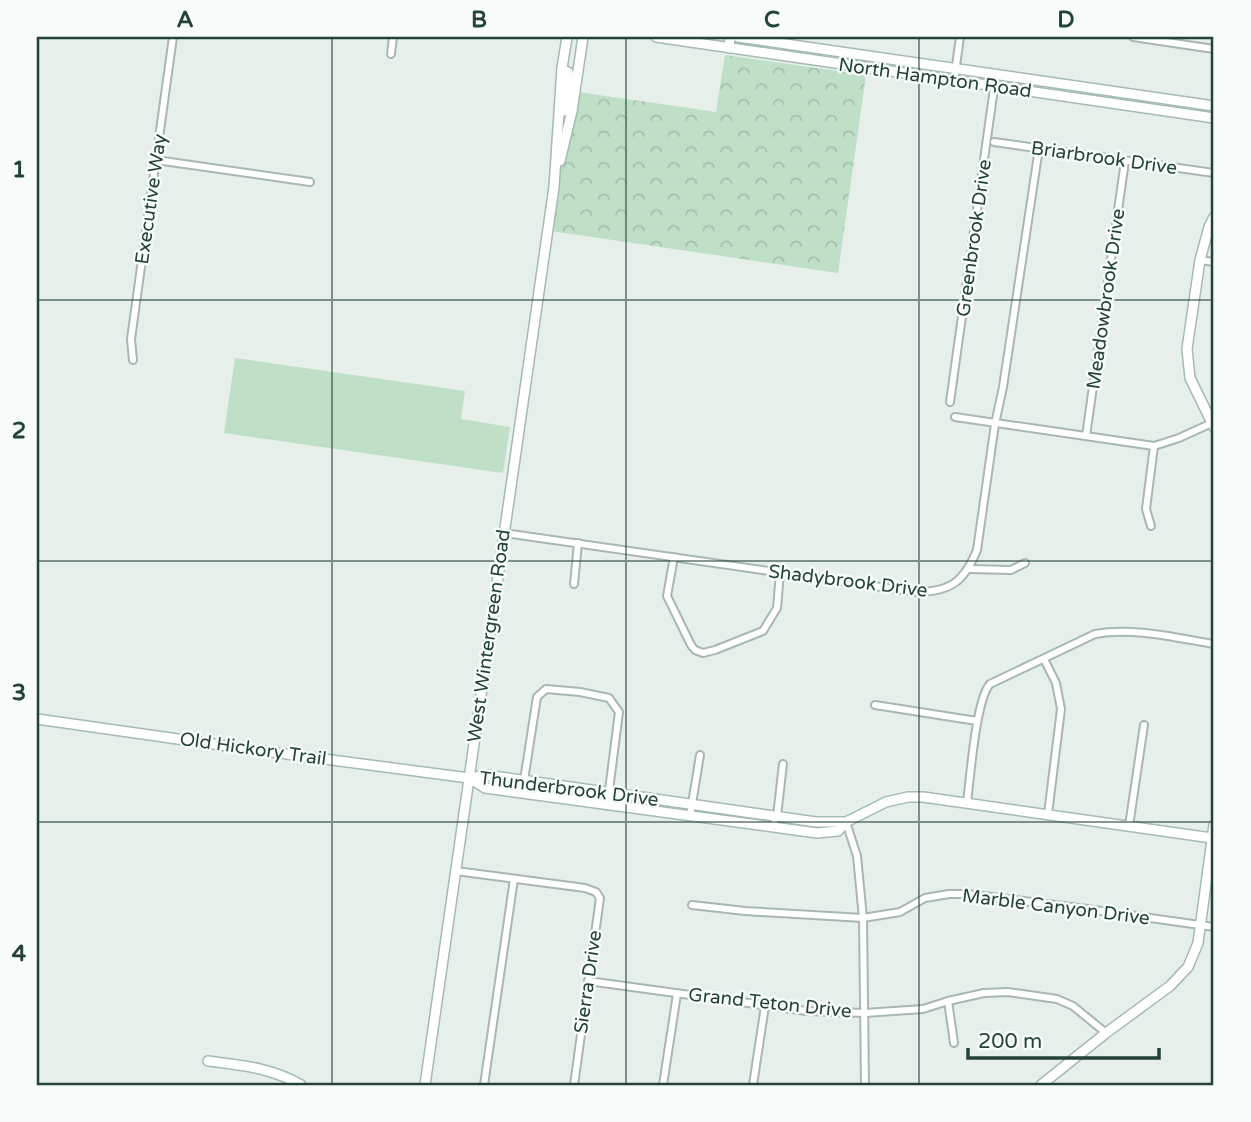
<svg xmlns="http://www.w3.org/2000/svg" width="1251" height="1122" font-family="'Varela Round',sans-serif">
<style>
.green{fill:#bfe0c6}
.park{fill:url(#park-crowns)}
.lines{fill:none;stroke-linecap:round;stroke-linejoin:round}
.street-casing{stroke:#a8b8b1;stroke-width:10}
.secondary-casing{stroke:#a4bbb2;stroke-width:12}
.street{stroke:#fff;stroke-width:6}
.secondary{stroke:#fff;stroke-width:9}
.grid{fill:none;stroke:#244238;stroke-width:2;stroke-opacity:0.55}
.labels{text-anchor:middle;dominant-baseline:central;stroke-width:5;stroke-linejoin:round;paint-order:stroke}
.street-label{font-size:19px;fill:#244238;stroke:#f7fbf9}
.neatline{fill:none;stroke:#244238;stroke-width:2.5}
.grid-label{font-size:23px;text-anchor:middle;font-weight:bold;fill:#244238}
</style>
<defs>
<pattern id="park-crowns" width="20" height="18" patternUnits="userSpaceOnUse" patternTransform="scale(1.75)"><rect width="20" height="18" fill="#bfe0c6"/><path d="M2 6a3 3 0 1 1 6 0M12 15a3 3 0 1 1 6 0" fill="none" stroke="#a4c1ab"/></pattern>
</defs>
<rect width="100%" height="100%" fill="#e6efea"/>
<polygon class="green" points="235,358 465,391 461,419 510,427 503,473 224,433"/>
<polygon class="park" points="725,55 866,75 838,273 551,231 564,148 569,149 578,92 716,112"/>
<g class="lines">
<defs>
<g id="street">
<polyline points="1133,37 1214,49"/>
<polyline points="391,54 393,37"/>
<polyline points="954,80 960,37"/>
<polyline points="994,142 1214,173"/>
<polyline points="156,160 310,182"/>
<polyline points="1200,260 1214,262"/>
<polyline points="133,360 131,339 173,37"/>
<polyline points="950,402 996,74"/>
<polyline points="955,417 1154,446 1179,438 1214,422"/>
<polyline points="1086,436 1125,161"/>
<polyline points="1151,526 1146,509 1154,446"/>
<path d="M504 533 916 592C950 592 964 582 977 550L995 424 1003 387 1039 148"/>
<polyline points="674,557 667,596 691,645 695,650 703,653 715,650 763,631 777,608 780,573"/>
<polyline points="970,569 1011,570 1025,563"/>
<polyline points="574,584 578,543"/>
<polyline points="1044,659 1056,683 1061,709 1048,814"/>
<polyline points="875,705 977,721"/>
<polyline points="522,793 537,697 546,689 580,692 609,698 619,712 607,806"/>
<path d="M967 803C970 779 976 699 990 684L1095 634C1133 627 1176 638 1214 644"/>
<polyline points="690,816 700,755"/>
<polyline points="846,822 857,856 863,918 865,1085"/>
<polyline points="1129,826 1144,725"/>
<polyline points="772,827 777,816 783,764"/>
<polyline points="456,871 585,888 596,892 600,898 574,1085"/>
<polyline points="692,905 745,911 863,918 900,912 925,898 949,894 967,894 1087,909 1214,927"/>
<polyline points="588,981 807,1011 865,1013 923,1009 948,1001 984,993 1008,992 1057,999 1073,1006 1106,1033"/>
<polyline points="948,1001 954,1043"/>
<polyline points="484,1085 514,879"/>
<polyline points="663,1085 677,994"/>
<polyline points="753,1085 765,1006"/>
</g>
<g id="secondary">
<polyline points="656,37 1214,118"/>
<polyline points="738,37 1214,106"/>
<polyline points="729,48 730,37"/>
<polyline points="562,70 568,72 569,76 564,111"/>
<polyline points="560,161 572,111 583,37"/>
<polyline points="1214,217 1209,227 1200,260 1187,349 1190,378 1214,427"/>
<polyline points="37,719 248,749 469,778 486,775 816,822 846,822"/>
<polyline points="469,778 485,788 817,833 838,831 846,822 886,802 908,797 923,797 1212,838"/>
<path d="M208 1061C241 1065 272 1068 301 1085"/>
<polyline points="425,1085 554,187 562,68 567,37"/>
<polyline points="1041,1085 1106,1033 1170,986 1188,967 1198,943 1214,825"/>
</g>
</defs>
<use href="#street" class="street-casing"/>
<use href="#secondary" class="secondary-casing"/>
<use href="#street" class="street"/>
<use href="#secondary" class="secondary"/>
</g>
<path class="grid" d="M332 37V1085M626 37V1085M919 37V1085M37 300H1214M37 561H1214M37 822H1214"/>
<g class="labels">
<g class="street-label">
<text transform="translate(935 78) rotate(8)">North Hampton Road</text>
<text transform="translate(1104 158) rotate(8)">Briarbrook Drive</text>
<text transform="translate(151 199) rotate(-82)">Executive Way</text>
<text transform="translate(974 238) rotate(-82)">Greenbrook Drive</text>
<text transform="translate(1106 299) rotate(-82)">Meadowbrook Drive</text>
<text transform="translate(848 581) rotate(7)">Shadybrook Drive</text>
<text transform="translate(489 636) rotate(-82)">West Wintergreen Road</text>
<text transform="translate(253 749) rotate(8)">Old Hickory Trail</text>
<text transform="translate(569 789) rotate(7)">Thunderbrook Drive</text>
<text transform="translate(1056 907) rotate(7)">Marble Canyon Drive</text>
<text transform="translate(588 982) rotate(-82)">Sierra Drive</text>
<text transform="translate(770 1003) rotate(6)">Grand Teton Drive</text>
</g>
</g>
<rect width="1251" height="1122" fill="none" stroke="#f7fbf9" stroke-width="77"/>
<path d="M968 1048v10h191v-10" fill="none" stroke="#244238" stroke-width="3.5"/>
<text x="978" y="1048" font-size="21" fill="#244238" stroke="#f7fbf9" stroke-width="5" paint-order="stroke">200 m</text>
<rect x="38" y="38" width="1174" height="1046" class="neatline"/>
<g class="grid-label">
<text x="185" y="27">A</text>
<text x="479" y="27">B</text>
<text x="772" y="27">C</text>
<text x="1066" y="27">D</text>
<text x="19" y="177">1</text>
<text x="19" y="438">2</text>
<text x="19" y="700">3</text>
<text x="19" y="961">4</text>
</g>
</svg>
